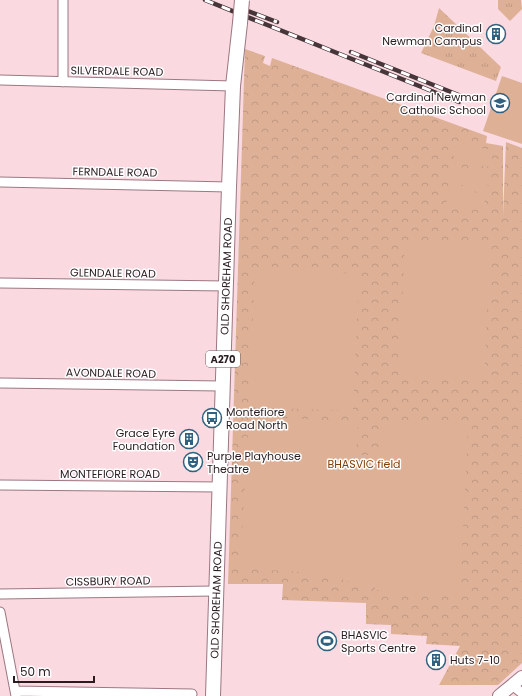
<svg xmlns="http://www.w3.org/2000/svg" width="522" height="696" viewBox="0 0 522 696" font-family="Poppins,sans-serif">
  <style>
    .grass { fill: url(#grass-tufts) }
    .park { fill: url(#park-crowns) }
    .pitch { fill: #deb197 }
    .lines { fill: none; stroke-linecap: round; stroke-linejoin: round }
    .street-casing { stroke: #9c7881; stroke-width: 11 }
    .secondary-casing { stroke: #9c7881; stroke-width: 14 }
    .primary-casing { stroke: #9c7881; stroke-width: 16 }
    .street { stroke: #fff; stroke-width: 9 }
    .secondary { stroke: #fff; stroke-width: 12 }
    .primary { stroke: #fff; stroke-width: 14 }
    .rail-casing { stroke: #463539; stroke-width: 4.5 }
    .rail { stroke: #fff; stroke-width: 3; stroke-dasharray: 9; stroke-linecap: butt }
    .primary-bridge-casing { stroke: #9c7881; stroke-width: 16; stroke-linecap: butt }
    .primary-bridge { stroke: #fff; stroke-width: 14 }
    .labels { text-anchor: middle; stroke-width: 3; stroke-linejoin: round; paint-order: stroke }
    .shield { fill: #fff; stroke: #695f62; stroke-width: 1 }
    .shield-label { font-size: 10px; font-weight: bold; fill: #291b1e }
    .poi-label { font-size: 11px; fill: #291b1e; stroke: #fff; text-anchor: start }
    .street-label { font-size: 11px; fill: #291b1e; stroke: #fff }
    .park-label { font-size: 11px; fill: #823e06; stroke: #fff }
  </style>
  <defs>
    <pattern id="grass-tufts" width="24" height="20" patternUnits="userSpaceOnUse"><rect width="24" height="20" fill="#deb197"/><path d="M3 7l-1-3M5 7V3M7 7l1-3M15 17l-1-3M17 17v-4M19 17l1-3" fill="none" stroke="#be9882"/></pattern>
    <pattern id="park-crowns" width="20" height="18" patternUnits="userSpaceOnUse"><rect width="20" height="18" fill="#deb197"/><path d="M2 6a3 3 0 1 1 6 0M12 15a3 3 0 1 1 6 0" fill="none" stroke="#be9882"/></pattern>
  </defs>
  <rect width="100%" height="100%" fill="#fad9e1"/>
  <path class="grass" d="M 498,0 L 521,0 L 522,9 L 510,21 L 498,9 Z
    M 439,8 L 501,67 L 496,81 L 421,53 L 434,26 Z"/>
  <path class="park" d="M 245,49 L 265,56 L 263,63 L 270,66 L 272,58 L 487,136 L 486,143 L 503,146 L 503,215 L 506,142 L 522,148 L 522,663 L 498,685 L 439,685 L 460,646 L 426,644 L 427,636 L 391,634 L 391,625 L 366,624 L 366,603 L 282,600 L 283,584 L 228,584 Z"/>
  <path class="pitch" d="M 502,76 L 522,83 L 522,144 L 483,131 Z
    M 456,144 L 493,150 L 491,167 L 453,161 Z
    M 453,166 L 490,172 L 487,189 L 450,183 Z
    M 449,188 L 486,194 L 483,211 L 446,205 Z
    M 405,241 L 490,245 L 484,379 L 399,375 Z
    M 255,269 L 359,274 L 353,411 L 249,407 Z
    M 249,416 L 358,422 L 356,455 L 381,455 L 382,421 L 468,425 L 460,594 L 375,590 L 375,584 C 359,586 345,582 332,574 L 240,568 Z"/>
  <g class="lines">
    <g class="street-casing">
      <path id="street" d="M 0,80 L 233,86
        M 63,82 L 63,0
        M 0,182 L 229,187
        M 0,283 L 226,286
        M 0,383 L 221,386
        M 0,485 L 219,487
        M 0,594 L 215,591
        M 0,612 L 16,696
        M 512,685 L 522,693
        M 15,691 L 192,694"/>
    </g>
    <g class="secondary-casing">
      <path id="secondary" d="M 499,696 L 522,677"/>
    </g>
    <g class="primary-casing">
      <g id="primary">
        <path id="s1" d="M 213,696 L 229,187 L 233,86 L 240,23"/>
      </g>
    </g>
    <use href="#street" class="street"/>
    <use href="#secondary" class="secondary"/>
    <use href="#primary" class="primary"/>
    <g class="rail-casing">
      <path id="rail" d="M 205,0 L 459,102
        M 240,8 L 277,22
        M 351,52 L 461,96"/>
    </g>
    <use href="#rail" class="rail"/>
    <g class="primary-bridge-casing">
      <path id="primary-bridge" d="M 240,23 L 242,0"/>
    </g>
    <use href="#primary-bridge" class="primary-bridge"/>
  </g>
  <defs>
    <g id="building-ring" transform="scale(1)"><circle r="9.5" fill="#fff" stroke="#30627f" stroke-width="1.5"/><path d="M-4-6H4V6H1V3H-1V6H-4ZM-2.5-4.3h1.7v1.8h-1.7ZM.8-4.3h1.7v1.8H.8ZM-2.5-1h1.7V.8h-1.7ZM.8-1h1.7V.8H.8Z" fill="#30627f"/></g>
    <g id="school-ring" transform="scale(1)"><circle r="9.5" fill="#fff" stroke="#30627f" stroke-width="1.5"/><path d="M0-5L7-2L0 1L-7-2ZM-4 1L0 2.5L4 1V4Q0 6-4 4Z" fill="#30627f"/></g>
    <g id="bus-ring" transform="scale(1)"><circle r="9.5" fill="#fff" stroke="#30627f" stroke-width="1.5"/><path d="M-5-6H5V4H4V6H2V4H-2V6H-4V4H-5ZM-3.5-4V0h7V-4ZM-3.5 1.2v1.5H-2V1.2ZM2 1.2v1.5H3.5V1.2Z" fill="#30627f"/></g>
    <g id="theatre-ring" transform="scale(1)"><circle r="9.5" fill="#fff" stroke="#30627f" stroke-width="1.5"/><path d="M-5-5.5Q0-4 5-5.5V0Q5 5 0 6Q-5 5-5 0ZM-3.3-2.5H-1v1.5H-3.3ZM1-2.5H3.3v1.5H1ZM-2.8 1Q0 5.5 2.8 1Z" fill="#30627f"/></g>
    <g id="stadium-ring" transform="scale(1)"><circle r="9.5" fill="#fff" stroke="#30627f" stroke-width="1.5"/><path d="M0-5a6.5 5 0 1 0 0 10a6.5 5 0 1 0 0-10ZM-3.5-1.8h7v3.6h-7Z" fill="#30627f"/></g>
  </defs>
  <g fill-rule="evenodd">
    <use href="#building-ring" x="496" y="34"/>
    <use href="#school-ring" x="500" y="103"/>
    <use href="#bus-ring" x="212" y="418"/>
    <use href="#building-ring" x="189" y="439"/>
    <use href="#theatre-ring" x="193" y="462"/>
    <use href="#stadium-ring" x="327" y="641"/>
    <use href="#building-ring" x="436" y="660"/>
  </g>
  <g class="labels">
    <rect class="shield" x="206" y="351" width="34" height="16" rx="3"/>
    <g class="shield-label">
      <text x="223" y="363">A270</text>
    </g>
    <g class="poi-label">
      <text x="482" y="32" text-anchor="end">Cardinal<tspan x="482" dy="13">Newman Campus</tspan></text>
      <text x="486" y="101" text-anchor="end">Cardinal Newman<tspan x="486" dy="13">Catholic School</tspan></text>
      <text x="226" y="416">Montefiore<tspan x="226" dy="13">Road North</tspan></text>
      <text x="175" y="437" text-anchor="end">Grace Eyre<tspan x="175" dy="13">Foundation</tspan></text>
      <text x="207" y="460">Purple Playhouse<tspan x="207" dy="13">Theatre</tspan></text>
      <text x="341" y="639">BHASVIC<tspan x="341" dy="13">Sports Centre</tspan></text>
      <text x="450" y="664">Huts 7-10</text>
    </g>
    <g class="street-label">
      <text transform="translate(117 71) rotate(1)" y="4">SILVERDALE ROAD</text>
      <text transform="translate(115 172) rotate(1)" y="4">FERNDALE ROAD</text>
      <text transform="translate(113 273) rotate(1)" y="4">GLENDALE ROAD</text>
      <text dy="4" stroke="none"><textPath href="#s1" startOffset="420">OLD SHOREHAM ROAD</textPath></text>
      <text transform="translate(111 373) rotate(1)" y="4">AVONDALE ROAD</text>
      <text x="110" y="478">MONTEFIORE ROAD</text>
      <text transform="translate(108 581) rotate(-1)" y="4">CISSBURY ROAD</text>
      <text dy="4" stroke="none"><textPath href="#s1" startOffset="96">OLD SHOREHAM ROAD</textPath></text>
    </g>
    <g class="park-label">
      <text x="364" y="468">BHASVIC field</text>
    </g>
  </g>
  <path d="M14 676v6h80v-6" fill="none" stroke="#291b1e" stroke-width="2"/>
  <text x="20" y="676" font-size="12" fill="#291b1e" stroke="#ffffff" stroke-width="3" paint-order="stroke">50 m</text>
</svg>
